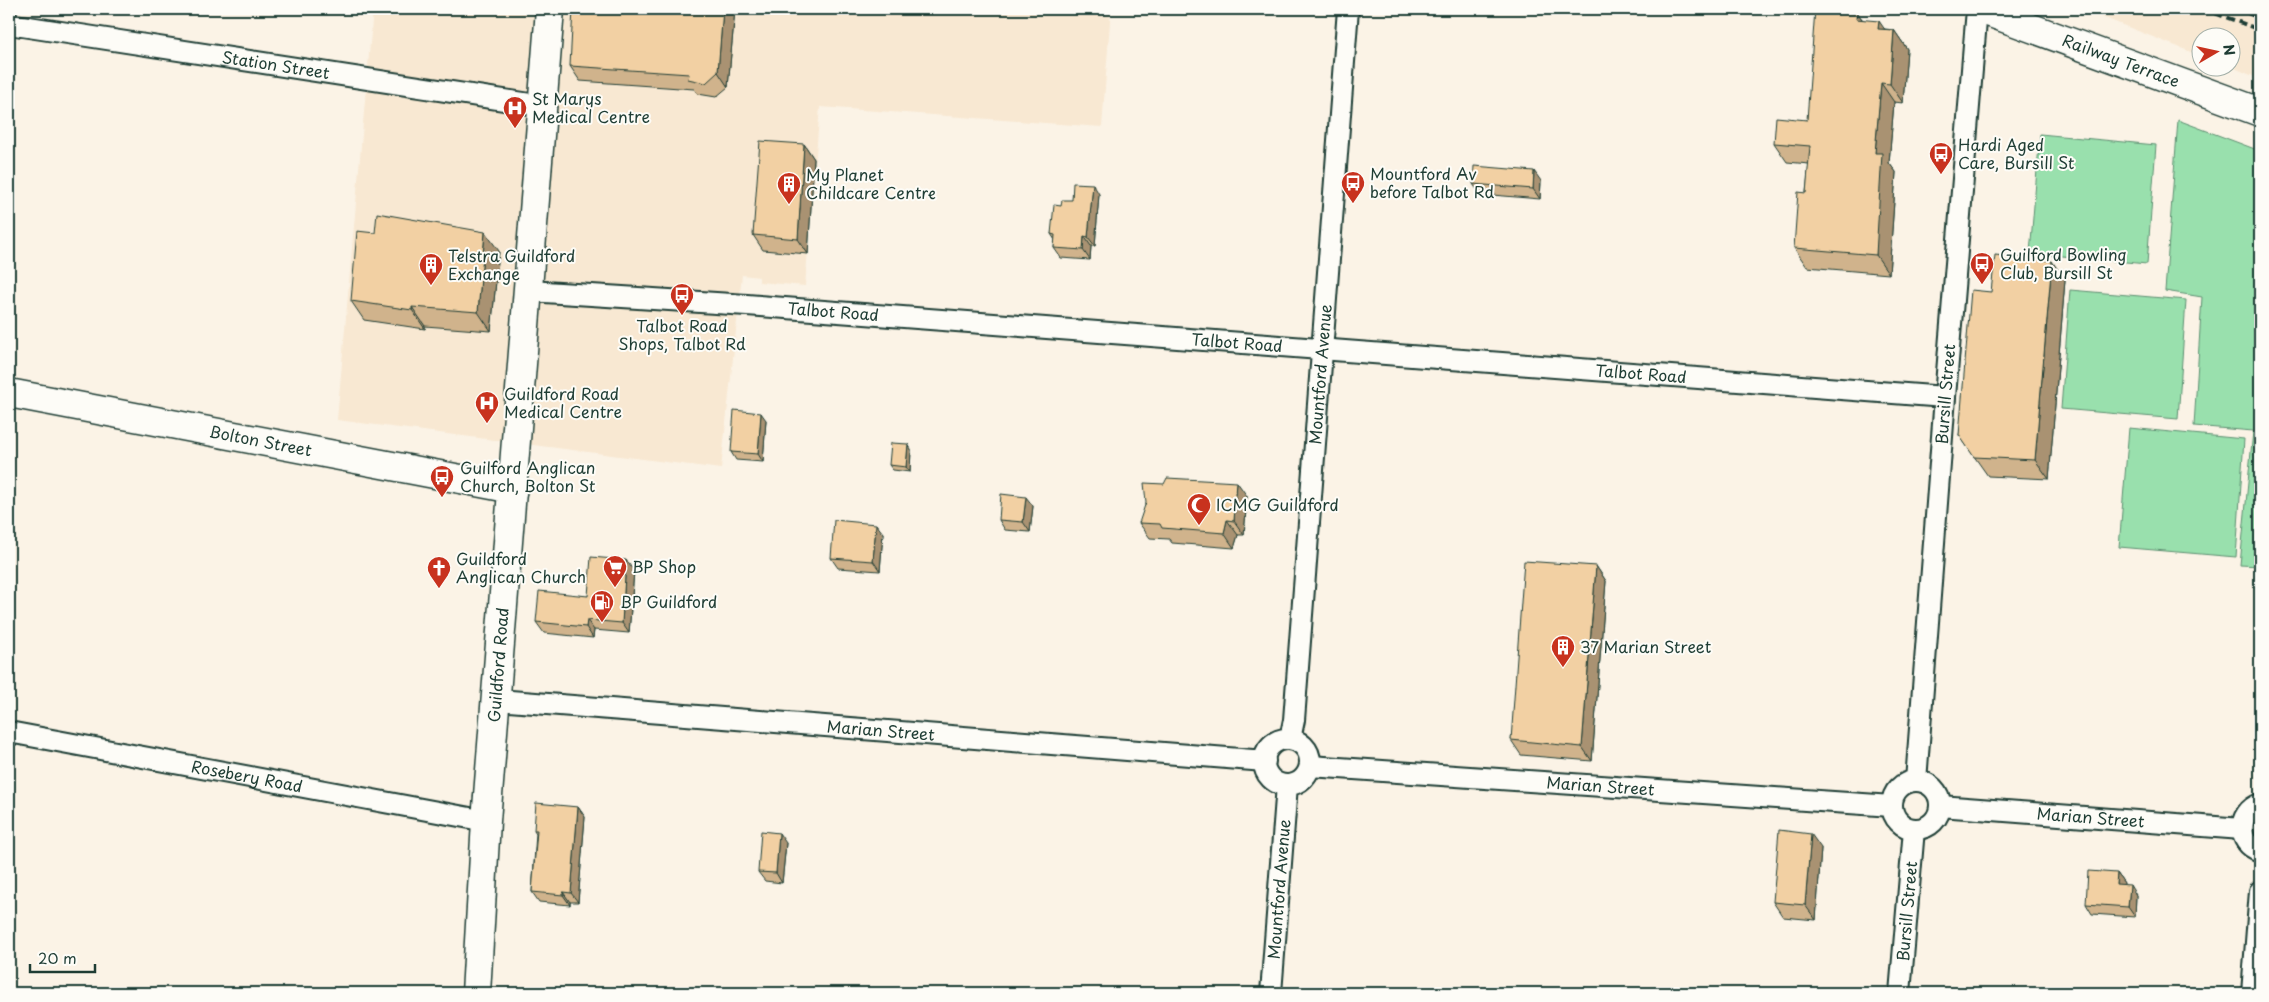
<svg xmlns="http://www.w3.org/2000/svg" width="2269" height="1002" viewBox="0 0 2269 1002" font-family="'Playpen Sans',sans-serif">
  <style>
    .built { fill: #f8e8d2 }
    .green { fill: #99e0ad; stroke: #5c8e70 }
    .lines { fill: none; stroke-linecap: round; stroke-linejoin: round }
    .street-casing { stroke: #1f3d34; stroke-width: 24 }
    .secondary-casing { stroke: #1f3d34; stroke-width: 31 }
    .street { stroke: #fdfcf7; stroke-width: 20 }
    .secondary { stroke: #fdfcf7; stroke-width: 28 }
    .rail { stroke: #1f3d34; stroke-width: 4; stroke-dasharray: 8 4; stroke-linecap: butt }
    .wall { fill: #d0b38c; stroke: #1f3d34 }
    .shaded-wall { fill: #a99272; stroke: #1f3d34 }
    .building { fill: #f2d0a3; stroke: #1f3d34 }
    .labels { text-anchor: middle; stroke-width: 4; stroke-linejoin: round; paint-order: stroke }
    .street-label { font-size: 16px; fill: #1f3d34; stroke: #fdfcf7 }
    .poi-label { font-size: 16px; fill: #1f3d34; stroke: #fdfcf7; text-anchor: start }
  </style>
  <rect width="100%" height="100%" fill="#fbf3e6"/>
  <filter id="ink" filterUnits="userSpaceOnUse"><feTurbulence type="fractalNoise" baseFrequency=".02" numOctaves="2"/><feDisplacementMap in="SourceGraphic" scale="10" xChannelSelector="R" yChannelSelector="G"/><feConvolveMatrix kernelMatrix="1 2 1 2 8 2 1 2 1" color-interpolation-filters="sRGB"/></filter>
  <g filter="url(#ink)">
    <path class="built" d="M 373,9 L 1111,9 L 1102,127 L 820,107 L 805,286 L 759,282 L 759,277 L 742,275 L 721,469 L 337,420 Z
      M 2082,9 L 2260,9 L 2260,79 L 2232,67 L 2232,38 L 2202,38 L 2201,56 Z"/>
    <path class="green" d="M 2178,120 L 2260,151 L 2260,566 L 2240,565 L 2253,431 L 2194,426 L 2202,297 L 2165,291 Z
      M 2040,134 L 2156,145 L 2147,264 L 2030,253 Z
      M 2070,290 L 2186,300 L 2178,419 L 2061,409 Z
      M 2129,428 L 2244,439 L 2236,557 L 2119,547 Z"/>
    <g class="lines">
      <g class="street-casing">
        <g id="street">
          <path id="s1" d="M 9,24 L 543,106"/>
          <path id="s2" d="M 529,291 L 747,305 L 1945,397"/>
          <path id="s3" d="M 497,700 L 1265,761"/>
          <path id="s4" d="M 9,732 L 486,821"/>
          <path id="s5" d="M 1290,739 L 1294,720 L 1348,9"/>
          <circle cx="1287" cy="762" r="23"/>
          <path id="s6" d="M 1310,766 L 1892,806"/>
          <path id="s7" d="M 1916,781 L 1945,397 L 1977,9"/>
          <circle cx="1916" cy="805" r="24"/>
          <path d="M 2260,804 C 2237,812 2236,844 2260,851"/>
          <path id="s8" d="M 1940,806 L 2242,829"/>
          <path id="s9" d="M 1271,993 L 1287,785"/>
          <path id="s10" d="M 1900,993 L 1914,829"/>
          <path d="M 2252,993 L 2260,891"/>
        </g>
      </g>
      <g class="secondary-casing">
        <g id="secondary">
          <path id="s11" d="M 1980,9 L 2260,112"/>
          <path id="s12" d="M 9,393 L 513,489"/>
          <path id="s13" d="M 476,993 L 486,821 L 550,9"/>
        </g>
      </g>
      <use href="#street" class="street"/>
      <use href="#secondary" class="secondary"/>
      <path class="rail" d="M 2204,9 L 2260,30
        M 2237,9 L 2260,18"/>
    </g>
    <path class="wall" d="M 735,9 L 728,87 L 716,97 L 698,94 L 694,89 L 580,81 L 570,66 Z
      M 1857,12 L 1862,19 L 1885,29 L 1894,30 L 1907,49 L 1903,103 L 1894,102 L 1889,163 L 1896,172 L 1889,274 L 1807,267 L 1794,248 L 1806,193 L 1809,164 L 1787,162 L 1774,143 L 1807,120 Z
      M 804,144 L 814,159 L 808,254 L 763,250 L 753,235 Z
      M 1541,181 L 1540,199 L 1480,194 L 1473,184 Z
      M 1099,194 L 1095,246 L 1091,246 L 1090,260 L 1061,258 L 1054,248 L 1055,240 L 1051,234 L 1061,206 L 1072,200 Z
      M 499,251 L 491,331 L 425,326 L 425,329 L 364,320 L 351,301 Z
      M 2065,280 L 2049,479 L 1988,476 L 1959,435 L 1991,292 Z
      M 766,420 L 763,462 L 736,460 L 731,452 Z
      M 911,449 L 910,472 L 893,470 L 889,465 Z
      M 1247,496 L 1244,535 L 1238,535 L 1234,548 L 1172,543 L 1169,539 L 1150,538 L 1139,523 Z
      M 1033,506 L 1030,532 L 1005,530 L 999,520 Z
      M 883,533 L 880,571 L 838,568 L 831,558 Z
      M 1596,566 L 1606,581 L 1592,761 L 1521,755 L 1511,740 Z
      M 634,571 L 629,633 L 594,630 L 593,638 L 544,633 L 536,622 L 588,596 Z
      M 578,807 L 585,817 L 578,902 L 570,902 L 570,905 L 539,902 L 532,892 L 536,833 L 534,830 Z
      M 786,843 L 782,883 L 765,881 L 758,872 Z
      M 1821,848 L 1816,920 L 1783,917 L 1773,902 Z
      M 2117,873 L 2124,883 L 2123,885 L 2136,895 L 2135,917 L 2092,914 L 2086,904 Z"/>
    <path class="shaded-wall" d="M 723,9 L 735,9 L 728,87 L 718,72 Z
      M 1857,12 L 1870,31 L 1856,19 Z
      M 1879,21 L 1892,40 L 1878,29 Z
      M 1894,30 L 1907,49 L 1903,103 L 1890,84 Z
      M 1881,83 L 1894,102 L 1889,163 L 1896,172 L 1889,274 L 1876,255 L 1875,153 Z
      M 804,144 L 814,159 L 808,254 L 798,239 Z
      M 1534,171 L 1541,181 L 1540,199 L 1533,189 Z
      M 1093,184 L 1099,194 L 1095,246 L 1088,237 Z
      M 485,232 L 499,251 L 491,331 L 478,312 Z
      M 1084,236 L 1091,246 L 1090,260 L 1083,250 Z
      M 2052,261 L 2065,280 L 2049,479 L 2035,460 Z
      M 412,307 L 425,326 L 425,329 L 412,310 Z
      M 761,413 L 766,420 L 763,462 L 758,454 Z
      M 908,444 L 911,449 L 910,472 L 906,467 Z
      M 1237,482 L 1247,496 L 1244,535 L 1234,521 Z
      M 1026,497 L 1033,506 L 1030,532 L 1023,522 Z
      M 1227,520 L 1238,535 L 1234,548 L 1224,533 Z
      M 876,524 L 883,533 L 880,571 L 873,561 Z
      M 626,560 L 634,571 L 629,633 L 622,623 Z
      M 1596,566 L 1606,581 L 1592,761 L 1582,747 Z
      M 587,620 L 594,630 L 593,638 L 586,627 Z
      M 578,807 L 585,817 L 578,902 L 571,893 Z
      M 779,833 L 786,843 L 782,883 L 776,873 Z
      M 1811,834 L 1821,848 L 1816,920 L 1805,905 Z
      M 2117,873 L 2124,883 L 2123,894 L 2116,884 Z
      M 2130,885 L 2136,895 L 2135,917 L 2128,907 Z
      M 563,892 L 570,902 L 570,905 L 563,895 Z"/>
    <path class="building" d="M 573,9 L 723,9 L 718,72 L 706,83 L 688,79 L 689,74 L 570,66 Z
      M 1815,9 L 1857,12 L 1856,19 L 1879,21 L 1878,29 L 1894,30 L 1890,84 L 1881,83 L 1875,153 L 1882,153 L 1876,255 L 1794,248 L 1798,192 L 1806,193 L 1810,146 L 1774,143 L 1776,117 L 1807,120 Z
      M 760,141 L 804,144 L 798,239 L 753,235 Z
      M 1474,166 L 1534,171 L 1533,189 L 1473,184 Z
      M 1073,183 L 1093,184 L 1088,237 L 1084,236 L 1083,250 L 1054,248 L 1055,235 L 1051,234 L 1054,205 L 1061,206 L 1062,200 L 1072,200 Z
      M 377,213 L 485,232 L 478,312 L 412,307 L 412,310 L 351,301 L 357,231 L 375,233 Z
      M 1995,255 L 2052,261 L 2035,460 L 1974,457 L 1959,435 L 1971,290 L 1991,292 Z
      M 734,410 L 761,413 L 758,454 L 731,452 Z
      M 891,443 L 908,444 L 906,467 L 889,465 Z
      M 1167,478 L 1237,482 L 1234,521 L 1227,520 L 1224,533 L 1162,528 L 1160,524 L 1139,523 L 1146,502 L 1144,483 L 1164,484 Z
      M 1001,494 L 1026,497 L 1023,522 L 999,520 Z
      M 834,520 L 876,524 L 873,561 L 831,558 Z
      M 591,557 L 626,560 L 622,623 L 587,620 L 586,627 L 536,622 L 539,591 L 588,596 Z
      M 1524,561 L 1596,566 L 1582,747 L 1511,740 Z
      M 536,803 L 578,807 L 571,893 L 563,892 L 563,895 L 532,892 L 537,830 L 534,830 Z
      M 1779,830 L 1811,834 L 1805,905 L 1773,902 Z
      M 761,831 L 779,833 L 776,873 L 758,872 Z
      M 2088,871 L 2117,873 L 2116,884 L 2130,885 L 2128,907 L 2086,904 Z"/>
  </g>
  <defs>
    <g id="hospital-pin" transform="scale(1.25)"><path d="M0 17L-7.5 6A9.5 9.5 0 1 1 7.5 6Z" fill="#c8321e" stroke="#fdfcf7"/><path d="M-5-5h3v3.5h4V-5h3V5h-3V1.5h-4V5h-3Z" fill="#fff"/></g>
    <g id="bus-pin" transform="scale(1.25)"><path d="M0 17L-7.5 6A9.5 9.5 0 1 1 7.5 6Z" fill="#c8321e" stroke="#fdfcf7"/><path d="M-5-6H5V4H4V6H2V4H-2V6H-4V4H-5ZM-3.5-4V0h7V-4ZM-3.5 1.2v1.5H-2V1.2ZM2 1.2v1.5H3.5V1.2Z" fill="#fff"/></g>
    <g id="building-pin" transform="scale(1.25)"><path d="M0 17L-7.5 6A9.5 9.5 0 1 1 7.5 6Z" fill="#c8321e" stroke="#fdfcf7"/><path d="M-4-6H4V6H1V3H-1V6H-4ZM-2.5-4.3h1.7v1.8h-1.7ZM.8-4.3h1.7v1.8H.8ZM-2.5-1h1.7V.8h-1.7ZM.8-1h1.7V.8H.8Z" fill="#fff"/></g>
    <g id="mosque-pin" transform="scale(1.25)"><path d="M0 17L-7.5 6A9.5 9.5 0 1 1 7.5 6Z" fill="#c8321e" stroke="#fdfcf7"/><path d="M3.5-4.9A6 6 0 1 0 3.5 4.9A5 5 0 1 1 3.5-4.9Z" fill="#fff"/></g>
    <g id="supermarket-pin" transform="scale(1.25)"><path d="M0 17L-7.5 6A9.5 9.5 0 1 1 7.5 6Z" fill="#c8321e" stroke="#fdfcf7"/><path d="M-6-5.5h2.5l.6 2H6L4.5 2H-2.5L-4.4-4H-6ZM-1.5 3.2a1.3 1.3 0 1 0 .1 0ZM3 3.2a1.3 1.3 0 1 0 .1 0Z" fill="#fff"/></g>
    <g id="church-pin" transform="scale(1.25)"><path d="M0 17L-7.5 6A9.5 9.5 0 1 1 7.5 6Z" fill="#c8321e" stroke="#fdfcf7"/><path d="M-1.2-6h2.4v3.5h3.3v2.4h-3.3V6h-2.4V-.1h-3.3v-2.4h3.3Z" fill="#fff"/></g>
    <g id="fuel-pin" transform="scale(1.25)"><path d="M0 17L-7.5 6A9.5 9.5 0 1 1 7.5 6Z" fill="#c8321e" stroke="#fdfcf7"/><path d="M-5.5-6h7V0h2V4h1.3V-2.5L3-4.5l.8-.8L6-3V5H2.5V1h-1V6h-7ZM-4.2-4.7v3.2H.2V-4.7Z" fill="#fff"/></g>
  </defs>
  <g fill-rule="evenodd">
    <use href="#hospital-pin" x="515" y="108"/>
    <use href="#bus-pin" x="1941" y="154"/>
    <use href="#bus-pin" x="1353" y="183"/>
    <use href="#building-pin" x="789" y="184"/>
    <use href="#bus-pin" x="1982" y="264"/>
    <use href="#building-pin" x="431" y="265"/>
    <use href="#bus-pin" x="682" y="295"/>
    <use href="#hospital-pin" x="487" y="403"/>
    <use href="#bus-pin" x="442" y="477"/>
    <use href="#mosque-pin" x="1199" y="505"/>
    <use href="#supermarket-pin" x="615" y="567"/>
    <use href="#church-pin" x="439" y="568"/>
    <use href="#fuel-pin" x="602" y="602"/>
    <use href="#building-pin" x="1563" y="647"/>
  </g>
  <g class="labels">
    <g class="street-label">
      <text dy="6" stroke="none"><textPath href="#s11" startOffset="150">Railway Terrace</textPath></text>
      <text dy="6" stroke="none"><textPath href="#s1" startOffset="270">Station Street</textPath></text>
      <text dy="6" stroke="none"><textPath href="#s2" startOffset="305">Talbot Road</textPath></text>
      <text dy="6" stroke="none"><textPath href="#s2" startOffset="710">Talbot Road</textPath></text>
      <text dy="6" stroke="none"><textPath href="#s5" startOffset="366">Mountford Avenue</textPath></text>
      <text dy="6" stroke="none"><textPath href="#s2" startOffset="1115">Talbot Road</textPath></text>
      <text dy="6" stroke="none"><textPath href="#s7" startOffset="388">Bursill Street</textPath></text>
      <text dy="6" stroke="none"><textPath href="#s12" startOffset="256">Bolton Street</textPath></text>
      <text dy="6" stroke="none"><textPath href="#s13" startOffset="329">Guildford Road</textPath></text>
      <text dy="6" stroke="none"><textPath href="#s3" startOffset="385">Marian Street</textPath></text>
      <text dy="6" stroke="none"><textPath href="#s4" startOffset="242">Rosebery Road</textPath></text>
      <text dy="6" stroke="none"><textPath href="#s6" startOffset="291">Marian Street</textPath></text>
      <text dy="6" stroke="none"><textPath href="#s8" startOffset="151">Marian Street</textPath></text>
      <text dy="6" stroke="none"><textPath href="#s9" startOffset="104">Mountford Avenue</textPath></text>
      <text dy="6" stroke="none"><textPath href="#s10" startOffset="82">Bursill Street</textPath></text>
    </g>
    <g class="poi-label">
      <text x="532" y="105">St Marys<tspan x="532" dy="18">Medical Centre</tspan></text>
      <text x="1958" y="151">Hardi Aged<tspan x="1958" dy="18">Care, Bursill St</tspan></text>
      <text x="1370" y="180">Mountford Av<tspan x="1370" dy="18">before Talbot Rd</tspan></text>
      <text x="806" y="181">My Planet<tspan x="806" dy="18">Childcare Centre</tspan></text>
      <text x="2000" y="261">Guilford Bowling<tspan x="2000" dy="18">Club, Bursill St</tspan></text>
      <text x="448" y="262">Telstra Guildford<tspan x="448" dy="18">Exchange</tspan></text>
      <text x="682" y="332" text-anchor="middle">Talbot Road<tspan x="682" dy="18">Shops, Talbot Rd</tspan></text>
      <text x="504" y="400">Guildford Road<tspan x="504" dy="18">Medical Centre</tspan></text>
      <text x="460" y="474">Guilford Anglican<tspan x="460" dy="18">Church, Bolton St</tspan></text>
      <text x="1216" y="511">ICMG Guildford</text>
      <text x="456" y="565">Guildford<tspan x="456" dy="18">Anglican Church</tspan></text>
      <text x="632" y="573">BP Shop</text>
      <text x="620" y="608">BP Guildford</text>
      <text x="1580" y="653">37 Marian Street</text>
    </g>
  </g>
  <rect width="2269" height="1002" fill="none" stroke="#fdfcf7" stroke-width="30"/>
  <rect x="15" y="15" width="2239" height="972" fill="none" stroke="#1f3d34" stroke-width="2" filter="url(#ink)"/>
  <g transform="translate(2216 52) rotate(81)"><circle r="24" fill="#fdfcf7" stroke="#a4b0a9"/>
  <path d="M0-4L9 19L0 12L-9 19Z" fill="#c8321e"/>
  <text y="-8" font-size="14" font-weight="bold" text-anchor="middle" fill="#1f3d34">N</text>
  </g>
  <path d="M30 964v8h65v-8" fill="none" stroke="#1f3d34" stroke-width="2.5"/>
  <text x="38" y="964" font-size="15" fill="#1f3d34" stroke="#fdfcf7" stroke-width="4" paint-order="stroke">20 m</text>
</svg>
